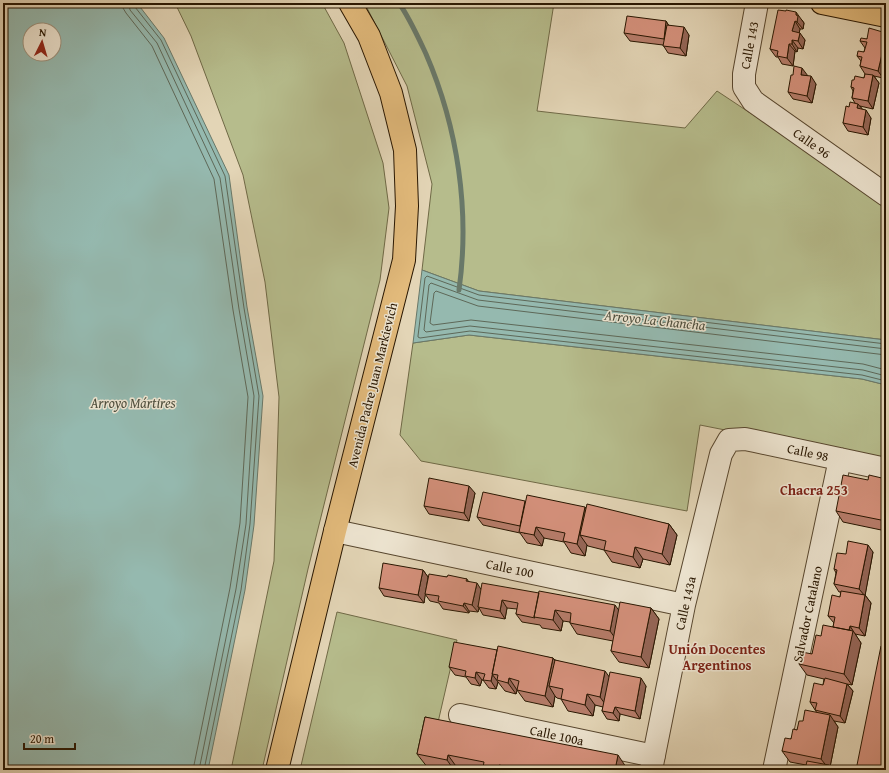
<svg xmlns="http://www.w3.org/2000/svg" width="889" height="773" viewBox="0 0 889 773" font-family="'Gentium Book Plus',serif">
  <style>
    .green { fill: #b6bc8c; stroke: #6f6946 }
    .water { fill: #95b9af; stroke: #697869; fill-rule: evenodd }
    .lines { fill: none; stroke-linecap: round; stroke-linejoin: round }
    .shore { stroke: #5e6858; stroke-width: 1 }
    .stream { stroke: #697869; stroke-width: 5 }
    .minor-casing { stroke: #57462e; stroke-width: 24 }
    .major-casing { stroke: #281601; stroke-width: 24 }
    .minor { stroke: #ede4d0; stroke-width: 22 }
    .major { stroke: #e2ba7b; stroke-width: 22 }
    .wall { fill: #b77d6b; stroke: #281601 }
    .shaded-wall { fill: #956657; stroke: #281601 }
    .building { fill: #d5917c; stroke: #281601 }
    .labels { text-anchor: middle; stroke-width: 3; stroke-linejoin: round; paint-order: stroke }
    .street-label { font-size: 13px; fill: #281601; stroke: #ede4d0 }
    .water-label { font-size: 14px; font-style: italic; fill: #4e4f3e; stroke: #ede4d0 }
    .neighbourhood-label { font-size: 14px; font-weight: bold; fill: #7a1f14; stroke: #ede4d0 }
  </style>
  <rect width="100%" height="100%" fill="#e3d5b6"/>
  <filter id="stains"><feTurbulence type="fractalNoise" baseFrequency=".005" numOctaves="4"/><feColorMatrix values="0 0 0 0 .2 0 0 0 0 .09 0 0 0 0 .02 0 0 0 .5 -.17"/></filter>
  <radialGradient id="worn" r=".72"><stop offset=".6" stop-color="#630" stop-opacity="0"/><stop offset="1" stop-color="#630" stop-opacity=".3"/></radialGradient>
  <path class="green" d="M 175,3 L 322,3 L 344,43 L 383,163 L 389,208 L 380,280 L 308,569 L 262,770 L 231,770 L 274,561 L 279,397 L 265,282 L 243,175 L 191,36 Z
    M 364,3 L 554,3 L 537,111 L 685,128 L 717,91 L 886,203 L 886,340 L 479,291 L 422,270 L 432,184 L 407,86 L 366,6 Z
    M 469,335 L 862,379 L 886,385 L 886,462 L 700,425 L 687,511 L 421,461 L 400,435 L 413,343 Z
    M 337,612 L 457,640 L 427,770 L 300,770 Z"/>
  <path class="water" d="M 3,3 L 137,3 L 164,38 L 229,175 L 247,307 L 263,396 L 254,525 L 245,590 L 208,770 L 3,770 ZM 30,30 L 54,30 L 54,54 L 30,54 Z
    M 422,270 L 479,291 L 886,340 L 886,385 L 862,379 L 469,335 L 413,343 Z"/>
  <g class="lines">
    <path class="shore" d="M 123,3 L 123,8 L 126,13 L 152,46 L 214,179 L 233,310 L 248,397 L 240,523 L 230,588 L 193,770
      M 129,3 L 130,10 L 157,43 L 220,178 L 239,309 L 254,396 L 246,524 L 236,589 L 199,770
      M 134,3 L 135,7 L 161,40 L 225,176 L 244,308 L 259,396 L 250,524 L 241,590 L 204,770
      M 886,344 L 479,295 L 427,276 L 425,278 L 418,336 L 418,337 L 420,338 L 470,331 L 862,375 L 886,381
      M 886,349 L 478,300 L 431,283 L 429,285 L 424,330 L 426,332 L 470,326 L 863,370 L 886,376
      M 886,355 L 478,306 L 436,291 L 434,293 L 430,323 L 433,325 L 471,320 L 863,364 L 886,370"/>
    <path class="stream" d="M 399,3 C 410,19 418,37 426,54 C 458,128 470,211 459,290"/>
    <g class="minor-casing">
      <path id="minor" d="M 757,3 L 744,74 L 744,87 L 753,101 L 886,195
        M 335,531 L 684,605
        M 460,715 L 654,756
        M 651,770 L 684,605 L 721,454 L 729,440 L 745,439 L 755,441 L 886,469
        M 774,770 L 840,459"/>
    </g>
    <g class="major-casing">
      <path id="major" d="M 822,3 L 886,16
        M 277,770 L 335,531 L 404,260 L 407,206 L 405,150 L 391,93 L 369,36 L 350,3"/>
    </g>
    <use href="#minor" class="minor"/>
    <use href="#major" class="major"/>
  </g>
  <path class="wall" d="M 786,11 L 802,20 L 804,23 L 803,29 L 800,29 L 799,33 L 805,40 L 803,49 L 798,48 L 797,52 L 795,51 L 793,66 L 782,64 L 778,57 L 776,57 L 770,49 Z
    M 666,21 L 668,25 L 689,35 L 686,56 L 668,53 L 663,45 L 630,41 L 624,33 Z
    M 886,33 L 886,67 L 883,78 L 874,76 L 879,83 L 873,109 L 860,106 L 862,109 L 871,118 L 868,135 L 848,131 L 843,123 L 849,107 L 855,103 L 852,98 L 853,91 L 851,87 L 854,80 L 864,78 L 865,74 L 860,66 L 861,61 L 857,56 L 864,52 L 865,48 L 860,41 Z
    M 808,76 L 816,84 L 812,103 L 793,99 L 788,92 Z
    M 886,479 L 886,531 L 843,522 L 836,511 L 868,480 Z
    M 475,493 L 469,521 L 429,514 L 424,506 Z
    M 526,502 L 586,509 L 669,524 L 677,535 L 670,565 L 643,559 L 640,568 L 612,562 L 604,550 L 588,546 L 587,545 L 585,556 L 571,553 L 564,542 L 544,538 L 542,546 L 527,543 L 520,533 L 483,525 L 477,517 Z
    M 873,552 L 865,595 L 871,603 L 865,636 L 855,634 L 861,643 L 852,685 L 847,684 L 853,691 L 845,723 L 834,721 L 838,727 L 830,767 L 805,770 L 806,765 L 790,762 L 782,751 L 803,721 L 817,713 L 810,702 L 823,685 L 824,679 L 807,675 L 799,664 L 812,654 L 821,636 L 833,627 L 834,623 L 828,616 L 840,597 L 841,592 L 839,592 L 834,584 L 836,573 L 834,569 L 846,554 Z
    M 423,570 L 428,577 L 447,577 L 467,579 L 468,581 L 481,589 L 619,610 L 651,608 L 659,619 L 649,668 L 619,662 L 611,651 L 613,641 L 577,634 L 570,623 L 570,622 L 563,621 L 561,631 L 542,628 L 540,625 L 522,622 L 516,614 L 517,609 L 507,608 L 505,619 L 483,615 L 479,608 L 478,612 L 469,611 L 469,613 L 443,609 L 439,603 L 430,601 L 425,594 L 424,603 L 384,596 L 379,588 Z
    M 497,650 L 553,658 L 555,660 L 609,677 L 646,686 L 640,719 L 620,714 L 619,721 L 607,719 L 602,711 L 603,707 L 595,705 L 593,716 L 568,711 L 561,699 L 557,698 L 555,696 L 553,707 L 525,701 L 517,690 L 516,694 L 505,691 L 498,682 L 496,689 L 489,688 L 483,680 L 482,680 L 480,686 L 471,684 L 466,677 L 455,675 L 449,667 Z
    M 425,717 L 628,770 L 462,770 L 458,769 L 458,770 L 436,770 L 428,768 L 417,754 Z"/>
  <path class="shaded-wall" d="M 796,12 L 804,23 L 803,29 L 797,22 L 796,15 Z
    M 666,21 L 671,29 L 669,46 L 664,39 Z
    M 795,21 L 800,29 L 798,39 L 792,31 Z
    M 684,27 L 689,35 L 686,56 L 680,48 Z
    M 800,33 L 805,40 L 803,49 L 798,41 Z
    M 886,37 L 886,67 L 883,78 L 878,71 Z
    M 792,40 L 798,48 L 797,52 L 792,44 Z
    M 789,44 L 795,51 L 793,66 L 787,58 Z
    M 802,68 L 808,76 L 801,75 Z
    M 873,75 L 879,83 L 873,109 L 868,101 Z
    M 811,76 L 816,84 L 812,103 L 807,96 Z
    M 858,104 L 864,111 L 857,108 Z
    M 866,110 L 871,118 L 868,135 L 863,127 Z
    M 469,486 L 475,493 L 469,521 L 464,513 Z
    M 525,501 L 530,509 L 525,534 L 520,526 Z
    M 585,507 L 593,518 L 580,535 L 587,545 L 585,556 L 577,544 Z
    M 669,524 L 677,535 L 670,565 L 662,554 Z
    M 536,527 L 544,538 L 542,546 L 534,535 Z
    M 868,545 L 873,552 L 865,596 L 859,589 Z
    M 635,547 L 643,559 L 640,568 L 633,557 Z
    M 423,570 L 428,577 L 424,603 L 418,595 Z
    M 477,583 L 482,591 L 478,607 L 479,608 L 478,612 L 472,605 Z
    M 865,595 L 871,603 L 865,636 L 859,628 Z
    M 502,600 L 507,608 L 505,619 L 500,611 Z
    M 464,603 L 469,611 L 469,613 L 463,606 Z
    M 615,605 L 623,616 L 618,642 L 610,631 Z
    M 651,608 L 659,619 L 649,668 L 641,657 Z
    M 555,610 L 563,621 L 561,631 L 553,620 Z
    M 850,626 L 861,643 L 852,685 L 844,674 Z
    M 497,650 L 492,674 L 498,682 L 496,689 L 491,681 Z
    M 553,658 L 561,669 L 549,686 L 555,696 L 553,707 L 545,696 Z
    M 605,671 L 613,682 L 608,708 L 600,697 Z
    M 476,672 L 482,680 L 480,686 L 475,678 Z
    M 509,678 L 517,690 L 516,694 L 508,683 Z
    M 641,678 L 646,686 L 640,719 L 635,711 Z
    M 847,684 L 853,691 L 845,723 L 840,716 Z
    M 587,694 L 595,705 L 593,716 L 585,705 Z
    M 615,707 L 620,714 L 619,721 L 613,713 Z
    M 830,715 L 838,727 L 830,767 L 832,770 L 828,770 L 828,768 L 821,759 Z
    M 448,755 L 458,769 L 458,770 L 454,770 L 447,760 Z
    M 618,755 L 628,770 L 615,770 Z
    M 499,765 L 502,770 L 498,770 Z"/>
  <path class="building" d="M 778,10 L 786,11 L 786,10 L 796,12 L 796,15 L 798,16 L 797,22 L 795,21 L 792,31 L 800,33 L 798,41 L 792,40 L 792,44 L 789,44 L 787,58 L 777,56 L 778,51 L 770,49 Z
    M 627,16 L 666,21 L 664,39 L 624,33 Z
    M 667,25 L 684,27 L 680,48 L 663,46 Z
    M 869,28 L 886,33 L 886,37 L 878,71 L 860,66 L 862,57 L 857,56 L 858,51 L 864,52 L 867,42 L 860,41 L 861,38 L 867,39 Z
    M 794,66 L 802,68 L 801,75 L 811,76 L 807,96 L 788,92 L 791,75 L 793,75 Z
    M 865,74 L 873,75 L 868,101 L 852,98 L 854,88 L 851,87 L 852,80 L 854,80 L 855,76 L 864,78 Z
    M 850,102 L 858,104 L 857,108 L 866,110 L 863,127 L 843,123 L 846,106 L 849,107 Z
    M 843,475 L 868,480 L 869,475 L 886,479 L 886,521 L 836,511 Z
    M 429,478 L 469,486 L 464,513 L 424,506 Z
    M 483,492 L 525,501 L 520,526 L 477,517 Z
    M 527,495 L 585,507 L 577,544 L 563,541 L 565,533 L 536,527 L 534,535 L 519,532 Z
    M 587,504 L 669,524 L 662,554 L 635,547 L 633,557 L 604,550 L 606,541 L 580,535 Z
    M 848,541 L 868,545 L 859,589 L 834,584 L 837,570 L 834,569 L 837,553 L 846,554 Z
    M 383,563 L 423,570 L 418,595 L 379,588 Z
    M 429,574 L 447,577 L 448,575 L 467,579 L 466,581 L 477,583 L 472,605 L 464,603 L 463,606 L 438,601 L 439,596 L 425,594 Z
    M 482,583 L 539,593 L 534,617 L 535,618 L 516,614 L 518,603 L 502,600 L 500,611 L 478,607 Z
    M 539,591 L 615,605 L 610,631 L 570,623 L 571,613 L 555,610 L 553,620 L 534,617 Z
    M 841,591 L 865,595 L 859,628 L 850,626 L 849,630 L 833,627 L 835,617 L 828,616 L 832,595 L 840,597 Z
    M 620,602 L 651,608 L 641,657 L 611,651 Z
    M 823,625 L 853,631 L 844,674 L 799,664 L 802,652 L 812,654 L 816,635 L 821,636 Z
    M 886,641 L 886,770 L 856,770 L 881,646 L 885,647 Z
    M 454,642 L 497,650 L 491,681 L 483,680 L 485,674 L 476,672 L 475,678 L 465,676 L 466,671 L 449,667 Z
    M 498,646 L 553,658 L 545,696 L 517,690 L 519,681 L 509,678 L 508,683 L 497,680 L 498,675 L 492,674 Z
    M 555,660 L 605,671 L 600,697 L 587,694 L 585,705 L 561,699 L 563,689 L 549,686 Z
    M 610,672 L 641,678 L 635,711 L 615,707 L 613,713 L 602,711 Z
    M 825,678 L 847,684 L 840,716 L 815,710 L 817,703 L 810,702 L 814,683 L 823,685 Z
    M 805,710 L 830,715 L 821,759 L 782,751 L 785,738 L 791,739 L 793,729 L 797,730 L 799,721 L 803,721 Z
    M 425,717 L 618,755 L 615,770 L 523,770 L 499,765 L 498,770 L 483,767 L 484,762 L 448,755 L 447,760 L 417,754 Z
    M 807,761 L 829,765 L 828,770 L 795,770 L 796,768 L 805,770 Z
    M 719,768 L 737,770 L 719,770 Z"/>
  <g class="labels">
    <g class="street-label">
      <text transform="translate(749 45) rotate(-79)" y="5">Calle 143</text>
      <text transform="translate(812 143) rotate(35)" y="5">Calle 96</text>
      <text transform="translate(372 385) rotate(-76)" y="5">Avenida Padre Juan Markievich</text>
      <text transform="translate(808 452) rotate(12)" y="5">Calle 98</text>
      <text transform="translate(510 568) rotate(12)" y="5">Calle 100</text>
      <text transform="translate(685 603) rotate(-77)" y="5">Calle 143a</text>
      <text transform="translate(807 614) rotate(-78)" y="5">Salvador Catalano</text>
      <text transform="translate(557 735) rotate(12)" y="5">Calle 100a</text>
    </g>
    <g class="water-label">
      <text transform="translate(655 320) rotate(6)" y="5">Arroyo La Chancha</text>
      <text x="133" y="408">Arroyo Mártires</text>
    </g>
    <g class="neighbourhood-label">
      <text x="814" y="495">Chacra 253</text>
      <text x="717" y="654">Unión Docentes<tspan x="717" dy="16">Argentinos</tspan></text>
    </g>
  </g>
  <rect width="889" height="773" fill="none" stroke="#e3d5b6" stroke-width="16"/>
  <rect x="4" y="4" width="881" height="765" fill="none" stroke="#281601" stroke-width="2"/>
  <rect x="8" y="8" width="873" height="757" fill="none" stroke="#281601"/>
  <g transform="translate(42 42) rotate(5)"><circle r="19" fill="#ede4d0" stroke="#9e927d"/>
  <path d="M0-3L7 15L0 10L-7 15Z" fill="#8f2418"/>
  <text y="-6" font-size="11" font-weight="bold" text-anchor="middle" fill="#281601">N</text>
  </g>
  <path d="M24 743v6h51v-6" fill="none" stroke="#281601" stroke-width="2"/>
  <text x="30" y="743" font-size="12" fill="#281601" stroke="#ede4d0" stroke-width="3" paint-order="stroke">20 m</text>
  <rect width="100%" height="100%" filter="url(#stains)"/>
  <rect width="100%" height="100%" fill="url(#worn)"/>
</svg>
